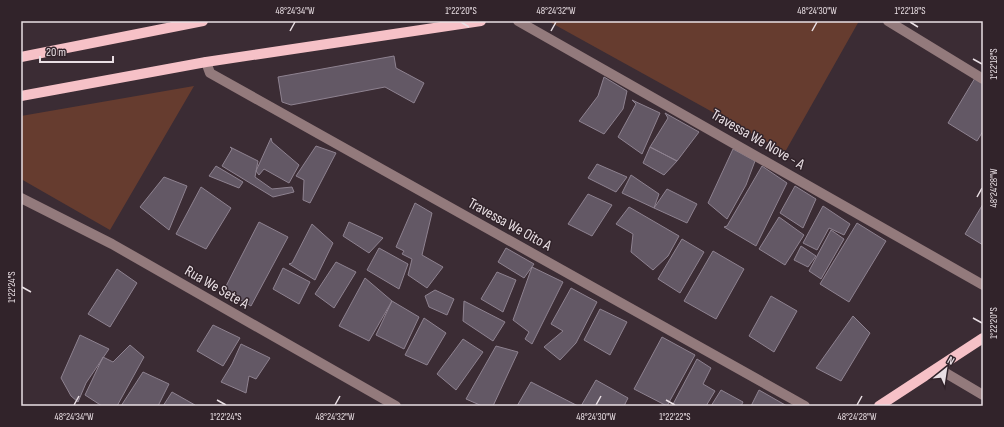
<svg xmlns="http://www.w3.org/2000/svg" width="1004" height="427" viewBox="0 0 1004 427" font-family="'Sofia Sans Condensed',sans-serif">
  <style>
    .green { fill: #663c2f }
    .building { fill: #635865; stroke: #8e8290 }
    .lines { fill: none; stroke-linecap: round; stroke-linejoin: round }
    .minor { stroke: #937a7c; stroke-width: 10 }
    .major { stroke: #f6c1c7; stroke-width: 10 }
    .ticks { fill: none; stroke: #e9dfe4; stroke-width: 1.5 }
    .labels { text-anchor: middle; stroke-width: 3; stroke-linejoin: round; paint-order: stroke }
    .street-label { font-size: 15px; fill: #e9dfe4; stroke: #31232a }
    .neatline { fill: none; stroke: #e9dfe4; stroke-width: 1.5 }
    .ticks-label { font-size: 10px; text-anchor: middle; fill: #e9dfe4 }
  </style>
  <rect width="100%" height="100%" fill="#3b2c34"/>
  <path class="green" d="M 548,21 L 859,21 L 785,152 Z
    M 194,86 L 110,230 L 21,179 L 21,116 Z"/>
  <path class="building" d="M 394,56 L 396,68 L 424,83 L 414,103 L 385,87 L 291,105 L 282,102 L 278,77 Z
    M 604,77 L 627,91 L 623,109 L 604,134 L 579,121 L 598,96 Z
    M 975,78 L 983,82 L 983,131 L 977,141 L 948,123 Z
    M 632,100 L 660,113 L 642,154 L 618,137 L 636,104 Z
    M 665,113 L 699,132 L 677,161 L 650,147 L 668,118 Z
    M 271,138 L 272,142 L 299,165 L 289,183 L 264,169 L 259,175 L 256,171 Z
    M 316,146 L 336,153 L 310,203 L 303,200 L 304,180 L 296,176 Z
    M 230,147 L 258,161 L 255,177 L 272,189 L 292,187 L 294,192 L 273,197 L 222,166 L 232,149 Z
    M 650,147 L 677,161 L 664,175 L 643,163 Z
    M 733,149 L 755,161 L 746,185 L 727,219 L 708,203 Z
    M 597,164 L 627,177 L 616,192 L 588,178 Z
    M 216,166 L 243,182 L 239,188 L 209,176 Z
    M 762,166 L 787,183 L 756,246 L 724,227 L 727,226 Z
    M 631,175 L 659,194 L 654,208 L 622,193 Z
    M 164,177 L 187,186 L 169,230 L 140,207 Z
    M 795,186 L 816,199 L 803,228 L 780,213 Z
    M 201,187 L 231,208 L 206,249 L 176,234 Z
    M 667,189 L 697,204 L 687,223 L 654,208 Z
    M 588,194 L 612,205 L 592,236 L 568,224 Z
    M 415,203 L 432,213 L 422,255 L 443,267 L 427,288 L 408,275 L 412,259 L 402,254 L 404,251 L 396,247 Z
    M 983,204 L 983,245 L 965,234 Z
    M 823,206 L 850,224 L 844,235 L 829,228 L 817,250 L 803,243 Z
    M 629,207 L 679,236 L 668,256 L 653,270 L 631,252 L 633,234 L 616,224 Z
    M 779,217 L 804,235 L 785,265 L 759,249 Z
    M 259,222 L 288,237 L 251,306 L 224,290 Z
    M 349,222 L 383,238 L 369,253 L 343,236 Z
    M 857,223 L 886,241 L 849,302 L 820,284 Z
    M 312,224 L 333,243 L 315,280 L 289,264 L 292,263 Z
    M 831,230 L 844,239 L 821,279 L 809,271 Z
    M 682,239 L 704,252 L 680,293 L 658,279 Z
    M 801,246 L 816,256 L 808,267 L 794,260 Z
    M 379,248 L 408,264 L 399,289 L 367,270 Z
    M 506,248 L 534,264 L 524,278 L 498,262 Z
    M 713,251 L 744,269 L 716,319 L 684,301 Z
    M 336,262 L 356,272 L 334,308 L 315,294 Z
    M 532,267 L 563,282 L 532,344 L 525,339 L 529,332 L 513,320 Z
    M 283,268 L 310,282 L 299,304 L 273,289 Z
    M 117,269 L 137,283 L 110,327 L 88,314 Z
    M 497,272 L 516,280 L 503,312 L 481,299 Z
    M 365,278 L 392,301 L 369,341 L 339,326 Z
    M 571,288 L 597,302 L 576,343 L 560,360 L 544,347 L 563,331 L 551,324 Z
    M 435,290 L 454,299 L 447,315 L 429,307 L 425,296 Z
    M 771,296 L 797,311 L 774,352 L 749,336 Z
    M 392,301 L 419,317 L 404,349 L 376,335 Z
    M 464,301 L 505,322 L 493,341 L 463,321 Z
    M 600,309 L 627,322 L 610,355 L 584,340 Z
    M 853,316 L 870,333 L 841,381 L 816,368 Z
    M 424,318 L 446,333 L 427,365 L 405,355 Z
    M 213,325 L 240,338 L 223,366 L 197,351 Z
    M 80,335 L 109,349 L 86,383 L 78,402 L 71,396 L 61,378 Z
    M 662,337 L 695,355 L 667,406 L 634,389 Z
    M 463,339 L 483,352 L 456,390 L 437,374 Z
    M 241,344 L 270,358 L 256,379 L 249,376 L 246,393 L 221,382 L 232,364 Z
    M 130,345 L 144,357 L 117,406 L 102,406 L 85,395 L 103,357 L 113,362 Z
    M 496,346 L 518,352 L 493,406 L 482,406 L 466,399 Z
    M 697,359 L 711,368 L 703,384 L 715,391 L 706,406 L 672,406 Z
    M 143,372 L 169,384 L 158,406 L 121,406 Z
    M 596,380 L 628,398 L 624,406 L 581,406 Z
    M 531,382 L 578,406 L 517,406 Z
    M 721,390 L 743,402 L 741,406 L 711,406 Z
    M 759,390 L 787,406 L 751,406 Z
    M 172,392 L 195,405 L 194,406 L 163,406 Z"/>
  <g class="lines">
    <path class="minor" d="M 518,21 L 983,285
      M 888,21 L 983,79
      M 206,62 L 210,73 L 805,406
      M 21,198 L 112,244 L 396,406
      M 939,369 L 983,395"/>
    <path class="major" d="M 21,57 L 203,21
      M 21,96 L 206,62 L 481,21
      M 879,406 L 983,338"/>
  </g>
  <path class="ticks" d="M 461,22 L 469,27M 910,22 L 918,27M 290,31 L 295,22M 551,31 L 556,22M 812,31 L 817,22M 973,59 L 982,64M 977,197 L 982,188M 22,287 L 31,292M 973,318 L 982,323M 217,400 L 226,405M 666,400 L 675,405M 74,405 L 79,396M 335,405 L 340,396M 596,405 L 601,396M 857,405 L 862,396"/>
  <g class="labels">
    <g class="street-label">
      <text transform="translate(758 139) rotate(30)" y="5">Travessa We Nove - A</text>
      <text transform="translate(510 224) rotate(29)" y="5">Travessa We Oito A</text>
      <text transform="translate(217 287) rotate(30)" y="5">Rua We Sete A</text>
    </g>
  </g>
  <rect width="1004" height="427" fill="none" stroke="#31232a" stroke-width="44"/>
  <g transform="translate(946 369) rotate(30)" stroke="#31232a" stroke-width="3" paint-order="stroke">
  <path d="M0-3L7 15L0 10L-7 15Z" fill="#e9dfe4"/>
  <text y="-6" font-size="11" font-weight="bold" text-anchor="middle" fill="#e9dfe4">N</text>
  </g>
  <path d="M40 56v6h73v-6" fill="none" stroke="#e9dfe4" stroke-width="2"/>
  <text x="46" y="56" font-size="12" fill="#e9dfe4" stroke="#31232a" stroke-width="3" paint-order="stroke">20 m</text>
  <rect x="22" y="22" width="960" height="383" class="neatline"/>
  <g class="ticks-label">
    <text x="295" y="14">48°24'34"W</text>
    <text x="461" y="14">1°22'20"S</text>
    <text x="556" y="14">48°24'32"W</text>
    <text x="817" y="14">48°24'30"W</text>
    <text x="910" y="14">1°22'18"S</text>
    <text transform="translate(993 64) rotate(-90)" y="4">1°22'18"S</text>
    <text transform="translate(993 188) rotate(-90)" y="4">48°24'28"W</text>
    <text transform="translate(11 287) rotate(-90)" y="4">1°22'24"S</text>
    <text transform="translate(993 323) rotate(-90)" y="4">1°22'20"S</text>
    <text x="74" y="420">48°24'34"W</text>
    <text x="226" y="420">1°22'24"S</text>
    <text x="335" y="420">48°24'32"W</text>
    <text x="596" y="420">48°24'30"W</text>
    <text x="675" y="420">1°22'22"S</text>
    <text x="857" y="420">48°24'28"W</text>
  </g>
</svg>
